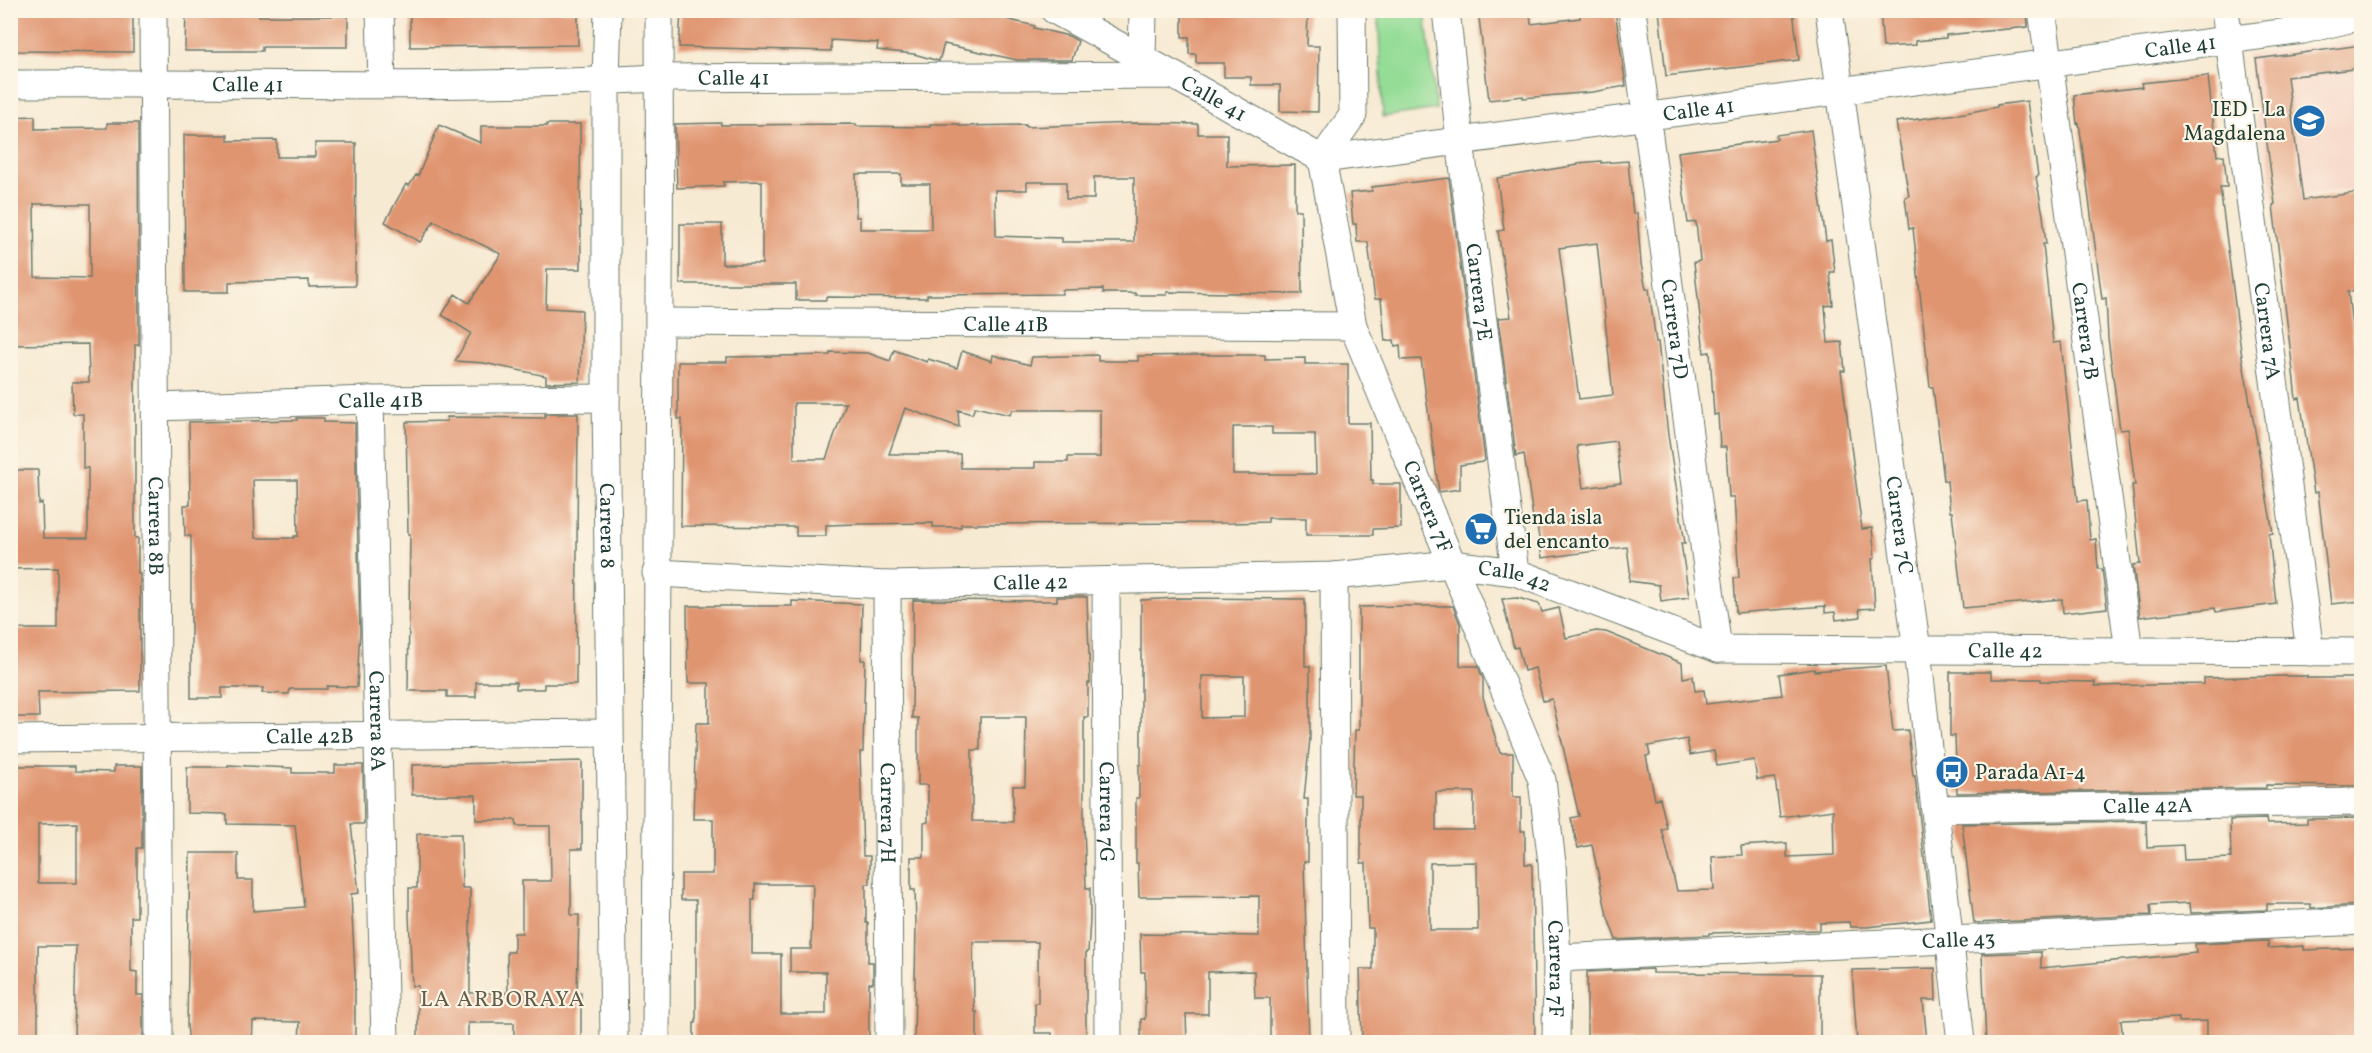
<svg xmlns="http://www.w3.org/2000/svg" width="2372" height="1053" viewBox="0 0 2372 1053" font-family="Vollkorn,serif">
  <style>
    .built { fill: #f6d2c3 }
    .green { fill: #95dd97; stroke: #5a8d66; stroke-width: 1.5 }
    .building { fill: #e09571; fill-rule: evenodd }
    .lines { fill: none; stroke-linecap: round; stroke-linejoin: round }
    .minor-casing { stroke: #6b7a6c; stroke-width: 29 }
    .minor { stroke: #fff; stroke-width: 27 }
    .labels { text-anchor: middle; stroke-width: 4.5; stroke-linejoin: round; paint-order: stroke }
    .street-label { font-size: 21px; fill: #1f3d34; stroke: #fcf5e5 }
    .poi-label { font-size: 21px; fill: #1f3d34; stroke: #fcf5e5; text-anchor: start }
    .neighbourhood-label { font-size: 22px; letter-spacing: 1.5px; fill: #635c49; stroke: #fcf5e5 }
  </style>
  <rect width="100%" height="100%" fill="#fcf5e5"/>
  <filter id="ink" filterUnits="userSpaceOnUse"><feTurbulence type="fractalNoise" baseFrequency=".0167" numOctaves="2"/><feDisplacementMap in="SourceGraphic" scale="12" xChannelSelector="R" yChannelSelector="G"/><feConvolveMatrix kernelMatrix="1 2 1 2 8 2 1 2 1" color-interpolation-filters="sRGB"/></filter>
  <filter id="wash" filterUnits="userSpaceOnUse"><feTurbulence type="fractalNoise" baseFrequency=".008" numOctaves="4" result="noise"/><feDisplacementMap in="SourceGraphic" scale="24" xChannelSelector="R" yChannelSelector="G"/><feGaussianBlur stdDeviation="1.35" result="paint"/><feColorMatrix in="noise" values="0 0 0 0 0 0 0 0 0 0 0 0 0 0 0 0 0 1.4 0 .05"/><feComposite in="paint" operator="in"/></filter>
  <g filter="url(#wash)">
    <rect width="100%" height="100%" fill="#f7ead3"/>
    <path class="built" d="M 2361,39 L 2361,188 L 2268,200 L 2247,55 Z"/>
    <path class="green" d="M 1378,11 L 1425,11 L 1436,109 L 1383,117 Z"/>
    <g id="blocks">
      <path class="building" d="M 10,10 L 133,10 L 133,52 L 10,51 Z
        M 186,10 L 259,10 L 259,16 L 348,16 L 348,47 L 262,47 L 262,51 L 185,51 Z
        M 410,10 L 578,11 L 578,45 L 410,47 Z
        M 681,10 L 990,10 L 989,15 L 1035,26 L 1034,28 L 1069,36 L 1078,41 L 1072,60 L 1017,60 L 944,44 L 939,61 L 914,54 L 877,50 L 878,43 L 831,40 L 831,51 L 679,47 Z
        M 1182,10 L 1308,10 L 1307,46 L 1319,46 L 1318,112 L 1280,111 L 1280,85 L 1251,85 L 1251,77 L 1224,77 L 1224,63 L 1196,63 L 1196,54 L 1189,54 L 1189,37 L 1182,37 Z
        M 1478,10 L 1530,10 L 1531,24 L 1580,18 L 1580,13 L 1593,10 L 1615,10 L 1626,86 L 1593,92 L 1523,98 L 1523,96 L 1489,100 Z
        M 1659,10 L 1793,10 L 1799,60 L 1666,76 Z
        M 1880,10 L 2027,10 L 2028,27 L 1946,35 L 1946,38 L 1915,41 L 1916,45 L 1883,47 Z
        M 2361,45 L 2361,68 L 2287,77 L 2303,200 L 2361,192 L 2361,290 L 2348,292 L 2361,402 L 2361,601 L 2331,604 L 2318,492 L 2314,493 L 2300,398 L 2296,399 L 2293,372 L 2273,205 L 2275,204 L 2256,59 Z
        M 2208,76 L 2217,156 L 2224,155 L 2227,187 L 2220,187 L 2241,351 L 2273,533 L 2269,534 L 2276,604 L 2216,612 L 2215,608 L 2140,617 L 2133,565 L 2140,564 L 2132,485 L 2135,485 L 2128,429 L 2120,430 L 2108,338 L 2106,298 L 2102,299 L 2079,123 L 2077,124 L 2074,95 L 2142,87 L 2141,83 Z
        M 2027,101 L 2038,176 L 2036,177 L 2043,215 L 2046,244 L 2043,244 L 2053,343 L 2061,342 L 2078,501 L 2087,500 L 2090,540 L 2096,539 L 2098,569 L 2102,569 L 2107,608 L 2063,613 L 2062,599 L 1963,608 L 1952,512 L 1950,512 L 1947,481 L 1944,481 L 1933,387 L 1930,387 L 1913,228 L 1909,229 L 1905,197 L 1909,196 L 1896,122 L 1965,113 L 1997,107 L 1997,105 Z
        M 35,116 L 35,129 L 107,128 L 107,123 L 138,123 L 139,345 L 135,345 L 135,538 L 138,538 L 138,574 L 140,574 L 140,691 L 38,692 L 39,717 L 10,717 L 10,629 L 58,629 L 58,568 L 10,569 L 10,470 L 38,470 L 39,504 L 42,503 L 43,538 L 88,538 L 88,468 L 83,468 L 83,414 L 73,414 L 72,382 L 89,382 L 88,344 L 10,345 L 10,117 ZM 34,204 L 90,204 L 90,278 L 35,277 Z
        M 721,123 L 721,125 L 856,124 L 856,126 L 930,127 L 930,124 L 959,124 L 959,126 L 1026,125 L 1026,127 L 1135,123 L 1198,124 L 1198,134 L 1227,134 L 1227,166 L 1295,165 L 1295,210 L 1301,210 L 1302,294 L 1167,292 L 1167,295 L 1135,295 L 1135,293 L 1103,293 L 1103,289 L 1062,290 L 1062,294 L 927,295 L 927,298 L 826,297 L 826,300 L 796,300 L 796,284 L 680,284 L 680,224 L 722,224 L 722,264 L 762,264 L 762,181 L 723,182 L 724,186 L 677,188 L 675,124 ZM 856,174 L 901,174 L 901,184 L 930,184 L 931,229 L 860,229 L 860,217 L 856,217 ZM 1094,177 L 1134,177 L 1134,242 L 1062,242 L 1062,238 L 996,236 L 995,190 L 1027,190 L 1027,182 L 1066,182 L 1066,199 L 1094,199 Z
        M 547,124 L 580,124 L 581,269 L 547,269 L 546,308 L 582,310 L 580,382 L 546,383 L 546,376 L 484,363 L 455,361 L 471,333 L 442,315 L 455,294 L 469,303 L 501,254 L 434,221 L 420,242 L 385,222 L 406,184 L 409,186 L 416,175 L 418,176 L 439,125 L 481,143 L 481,126 L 547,126 Z
        M 1811,130 L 1826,241 L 1831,240 L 1835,272 L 1830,272 L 1833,305 L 1825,306 L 1828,343 L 1842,342 L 1845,371 L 1841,371 L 1862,529 L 1872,528 L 1875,558 L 1872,559 L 1875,608 L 1859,609 L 1860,617 L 1836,620 L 1835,612 L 1825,613 L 1825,606 L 1736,613 L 1734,578 L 1739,578 L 1734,497 L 1729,497 L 1726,447 L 1720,447 L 1718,414 L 1714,415 L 1710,352 L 1704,353 L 1694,262 L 1700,261 L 1696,222 L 1688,223 L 1678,152 L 1777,139 L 1776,135 Z
        M 184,135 L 228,135 L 228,141 L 277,140 L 277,157 L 315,157 L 315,143 L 356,143 L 355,286 L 309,287 L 309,280 L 229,282 L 229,292 L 185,292 Z
        M 1601,161 L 1601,163 L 1628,161 L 1633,214 L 1637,213 L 1641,264 L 1646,289 L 1649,289 L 1656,342 L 1658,342 L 1668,435 L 1685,543 L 1681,543 L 1689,597 L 1661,601 L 1659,585 L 1629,581 L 1630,570 L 1627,547 L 1542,558 L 1537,525 L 1534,525 L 1524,454 L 1516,456 L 1498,318 L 1511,317 L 1498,231 L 1504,230 L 1497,178 L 1578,165 L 1578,163 ZM 1597,243 L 1613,395 L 1579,399 L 1559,248 ZM 1616,441 L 1621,483 L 1583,488 L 1577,446 Z
        M 1449,178 L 1485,460 L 1483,462 L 1460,465 L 1460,489 L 1439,492 L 1421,359 L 1401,360 L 1400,345 L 1395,346 L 1394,340 L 1385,341 L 1381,299 L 1375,299 L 1374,293 L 1368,242 L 1357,242 L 1356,224 L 1353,224 L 1350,193 L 1372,191 L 1372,187 Z
        M 894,350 L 927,362 L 928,359 L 957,368 L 962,351 L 992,361 L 993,355 L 1030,365 L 1032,357 L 1098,355 L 1098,361 L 1138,361 L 1138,356 L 1205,355 L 1265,355 L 1265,359 L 1305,358 L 1305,364 L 1348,364 L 1348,423 L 1370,423 L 1371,480 L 1373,480 L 1373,484 L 1401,484 L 1401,528 L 1373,529 L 1373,535 L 1306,535 L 1306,518 L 1268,518 L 1268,522 L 1233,523 L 961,524 L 961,527 L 933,527 L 933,523 L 860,524 L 826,525 L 826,536 L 796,536 L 796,527 L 681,526 L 682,419 L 678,419 L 678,362 L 727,362 L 727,357 L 830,355 L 830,352 L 868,353 L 890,361 ZM 794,403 L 846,403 L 826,459 L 794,459 ZM 975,407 L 1010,415 L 1012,410 L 1100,410 L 1100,457 L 1068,457 L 1068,462 L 1035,462 L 1035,468 L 961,468 L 960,454 L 889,454 L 905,408 L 959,427 L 958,410 L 972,414 ZM 1233,427 L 1272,427 L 1272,434 L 1315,434 L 1316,474 L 1233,474 Z
        M 545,414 L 578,414 L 576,684 L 544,684 L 544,689 L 516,689 L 516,682 L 476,682 L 476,697 L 447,697 L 447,691 L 408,691 L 410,534 L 408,534 L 406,422 L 447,421 L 447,417 L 545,418 Z
        M 297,418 L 324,418 L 324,422 L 355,423 L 360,630 L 357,687 L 327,686 L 327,689 L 290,689 L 289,694 L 262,693 L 263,688 L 222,688 L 222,698 L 191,698 L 191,536 L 185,536 L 184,505 L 190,505 L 189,422 L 297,420 ZM 253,480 L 297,480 L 298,536 L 294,536 L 294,538 L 255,538 Z
        M 1057,597 L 1087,597 L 1090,683 L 1088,683 L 1088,717 L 1084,717 L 1084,822 L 1086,888 L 1090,888 L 1090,919 L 1088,952 L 1086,952 L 1086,1042 L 1052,1042 L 1052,1033 L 1035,1033 L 1035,1003 L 1038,1003 L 1038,942 L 973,942 L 974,999 L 975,1012 L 977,1012 L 977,1042 L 914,1042 L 916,923 L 915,890 L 911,890 L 911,857 L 924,857 L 924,823 L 928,822 L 928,785 L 918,785 L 918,718 L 912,718 L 913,600 L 1057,601 ZM 980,717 L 1026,717 L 1025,786 L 1013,786 L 1013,822 L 972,821 L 972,750 L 980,750 Z
        M 1176,598 L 1305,599 L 1305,666 L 1310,666 L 1310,738 L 1304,799 L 1308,799 L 1308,862 L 1304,862 L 1309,1042 L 1270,1042 L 1270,998 L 1255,998 L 1254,971 L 1208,972 L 1208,1014 L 1186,1014 L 1187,1042 L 1141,1042 L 1141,1019 L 1145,1019 L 1145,972 L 1141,972 L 1140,934 L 1259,936 L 1259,896 L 1139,897 L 1138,863 L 1136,863 L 1136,798 L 1139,798 L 1139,765 L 1141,765 L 1141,600 ZM 1202,676 L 1244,676 L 1244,717 L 1202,718 Z
        M 1518,598 L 1539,604 L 1542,612 L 1559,608 L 1566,638 L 1596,631 L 1606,632 L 1682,663 L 1683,678 L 1693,676 L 1695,691 L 1704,690 L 1706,704 L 1782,695 L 1779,674 L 1814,669 L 1814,671 L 1886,666 L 1893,731 L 1908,730 L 1913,776 L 1915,776 L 1931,920 L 1867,927 L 1850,927 L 1849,922 L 1820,923 L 1820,930 L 1709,933 L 1709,935 L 1616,940 L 1607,915 L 1592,845 L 1578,848 L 1571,818 L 1579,816 L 1552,699 L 1543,701 L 1535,668 L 1524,671 L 1518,647 L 1514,648 L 1502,599 ZM 1687,739 L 1690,755 L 1714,751 L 1717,766 L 1754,760 L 1757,780 L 1775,778 L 1780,817 L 1833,810 L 1834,855 L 1787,857 L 1787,843 L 1741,846 L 1742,855 L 1712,857 L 1714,890 L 1677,891 L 1662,829 L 1667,828 L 1660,798 L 1655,799 L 1646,756 L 1650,755 L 1648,746 Z
        M 792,601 L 862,604 L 861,660 L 865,660 L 863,752 L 860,752 L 863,856 L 870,856 L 870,884 L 866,884 L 866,923 L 868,923 L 868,962 L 873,962 L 873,983 L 869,983 L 869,1042 L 694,1042 L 694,1023 L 696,1023 L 696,900 L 681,900 L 681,874 L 713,874 L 713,819 L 693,819 L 696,723 L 709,723 L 709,683 L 688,683 L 687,606 L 792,606 ZM 755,884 L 813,884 L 811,949 L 790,949 L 790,972 L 826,972 L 826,1014 L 781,1014 L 781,954 L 752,954 L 752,900 L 755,900 Z
        M 1402,606 L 1453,606 L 1460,624 L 1460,666 L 1478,666 L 1483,679 L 1483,697 L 1500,753 L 1513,753 L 1513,797 L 1521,797 L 1521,831 L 1525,831 L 1525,864 L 1532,864 L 1535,1042 L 1362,1042 L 1360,969 L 1373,969 L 1373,928 L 1368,928 L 1366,863 L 1361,863 L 1361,795 L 1353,795 L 1355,730 L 1359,730 L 1359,607 ZM 1436,792 L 1474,792 L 1474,830 L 1436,830 ZM 1477,862 L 1478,930 L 1430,930 L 1430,863 Z
        M 1950,672 L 1991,672 L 1991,679 L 2041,679 L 2041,681 L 2095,682 L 2095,686 L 2204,684 L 2204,678 L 2282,676 L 2307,676 L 2307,678 L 2361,678 L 2361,786 L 2266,785 L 2266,788 L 1957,793 L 1955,736 L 1950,736 Z
        M 582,761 L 582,849 L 571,849 L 571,915 L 579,915 L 577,993 L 581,993 L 581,1042 L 514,1042 L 514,1023 L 468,1023 L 468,1042 L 418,1042 L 418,986 L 412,986 L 409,915 L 409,888 L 417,888 L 417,834 L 461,834 L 462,888 L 470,888 L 470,993 L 508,993 L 507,952 L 514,952 L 514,933 L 522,933 L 522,881 L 551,881 L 550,826 L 517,826 L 516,820 L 476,820 L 476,795 L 412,795 L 412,765 Z
        M 228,765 L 292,768 L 292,773 L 335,773 L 335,765 L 363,765 L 364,824 L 351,824 L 359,893 L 351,894 L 355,974 L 355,1042 L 299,1042 L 300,1022 L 253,1021 L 252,1042 L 189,1042 L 187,1026 L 190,853 L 238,853 L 238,880 L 253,880 L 253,911 L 304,907 L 295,825 L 227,824 L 227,814 L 187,813 L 187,767 L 228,767 Z
        M 12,766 L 75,766 L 75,771 L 114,772 L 114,766 L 142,766 L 142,848 L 137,848 L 137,917 L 131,917 L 131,971 L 137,972 L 137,995 L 143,995 L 143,1042 L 74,1042 L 76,946 L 38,946 L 38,1042 L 10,1042 ZM 77,823 L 77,883 L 38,883 L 38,824 Z
        M 2361,818 L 2361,905 L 2311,908 L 2310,904 L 2267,904 L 2267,910 L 2191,913 L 2190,903 L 2150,905 L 2151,915 L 1974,923 L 1962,824 L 2146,821 L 2147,847 L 2183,845 L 2184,860 L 2231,858 L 2230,820 L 2266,819 L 2267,824 L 2307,823 L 2307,819 Z
        M 2268,941 L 2268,948 L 2304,946 L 2304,950 L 2361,948 L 2361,1042 L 2207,1042 L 2207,1021 L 2179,1022 L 2179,1018 L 2121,1020 L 2123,1042 L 1986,1042 L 1982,954 L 2041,952 L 2041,968 L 2196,953 L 2195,944 Z
        M 1935,968 L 1936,1000 L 1923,1000 L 1927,1042 L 1857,1042 L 1852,970 Z
        M 1652,969 L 1652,973 L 1820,974 L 1820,1042 L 1587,1042 L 1587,972 Z"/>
    </g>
  </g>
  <g filter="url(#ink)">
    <use href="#blocks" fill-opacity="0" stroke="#6b7a6c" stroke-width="1.5"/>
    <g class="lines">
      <g class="minor-casing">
        <g id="minor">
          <path id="s1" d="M 153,10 L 159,1042"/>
          <path d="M 380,10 L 382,84"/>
          <path id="s2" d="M 608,10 L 606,81 L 606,398 L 614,1042"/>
          <path d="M 1054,10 L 1171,74"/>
          <path id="s3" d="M 1352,10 L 1353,115 L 1322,159 L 1353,326 L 1542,780 L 1552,863 L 1557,958 L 1556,1042"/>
          <path id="s4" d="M 1446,10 L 1460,141 L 1515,572"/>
          <path id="s5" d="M 1632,10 L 1718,649"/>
          <path id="s6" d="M 1829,10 L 1917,650 L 1961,1042"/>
          <path id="s7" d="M 2042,10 L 2129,651"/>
          <path id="s8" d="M 2225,10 L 2310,652"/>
          <path d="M 1142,58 L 1143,10"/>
          <path id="s9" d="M 10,84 C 226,82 443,90 659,78 L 1173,75 L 1322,159 L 2303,30 L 2362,16"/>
          <path id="s10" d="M 660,322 L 1353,326"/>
          <path id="s11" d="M 370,400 L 385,1042"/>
          <path id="s12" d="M 155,407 L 370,400 L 606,398"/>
          <path id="s13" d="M 656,573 L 887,585 L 1334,576 L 1451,564 L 1515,572 L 1718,649 L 2362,652"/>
          <path d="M 1334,576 L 1336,1042"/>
          <path id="s14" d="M 1106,581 L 1108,1042"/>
          <path id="s15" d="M 887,585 L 889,1042"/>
          <path id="s16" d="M 10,739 L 609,733"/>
          <path id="s17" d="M 1935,809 L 2362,802"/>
          <path id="s18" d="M 1557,958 L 2362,921"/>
          <path d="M 656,1042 C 656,698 661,354 659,10"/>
        </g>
      </g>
      <use href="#minor" class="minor"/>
    </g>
  </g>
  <defs>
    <g id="school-disc" transform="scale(1.725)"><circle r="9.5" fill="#1f6fb2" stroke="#fcf5e5"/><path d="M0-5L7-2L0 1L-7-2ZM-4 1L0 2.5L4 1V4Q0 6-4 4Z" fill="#fff"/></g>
    <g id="supermarket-disc" transform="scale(1.725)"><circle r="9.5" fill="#1f6fb2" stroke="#fcf5e5"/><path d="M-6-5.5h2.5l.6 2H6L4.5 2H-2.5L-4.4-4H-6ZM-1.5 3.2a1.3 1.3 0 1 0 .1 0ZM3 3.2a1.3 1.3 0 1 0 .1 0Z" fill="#fff"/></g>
    <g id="bus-disc" transform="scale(1.725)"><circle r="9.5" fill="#1f6fb2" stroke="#fcf5e5"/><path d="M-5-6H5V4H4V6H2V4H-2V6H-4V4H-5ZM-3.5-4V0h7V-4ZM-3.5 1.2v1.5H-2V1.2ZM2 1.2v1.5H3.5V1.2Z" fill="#fff"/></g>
  </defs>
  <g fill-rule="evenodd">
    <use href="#school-disc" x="2309" y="121"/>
    <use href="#supermarket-disc" x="1481" y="529"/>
    <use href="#bus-disc" x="1952" y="772"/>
  </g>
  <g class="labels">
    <g class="street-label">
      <text dy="7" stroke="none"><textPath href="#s9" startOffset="2200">Calle 41</textPath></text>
      <text dy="7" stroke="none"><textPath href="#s9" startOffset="724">Calle 41</textPath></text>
      <text dy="7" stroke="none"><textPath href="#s9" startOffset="238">Calle 41</textPath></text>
      <text dy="7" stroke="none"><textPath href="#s9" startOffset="1210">Calle 41</textPath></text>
      <text dy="7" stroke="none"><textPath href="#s9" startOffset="1714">Calle 41</textPath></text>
      <text dy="7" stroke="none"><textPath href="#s4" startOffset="284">Carrera 7E</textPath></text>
      <text dy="7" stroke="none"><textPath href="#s10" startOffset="346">Calle 41B</textPath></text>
      <text dy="7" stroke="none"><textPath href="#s5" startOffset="322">Carrera 7D</textPath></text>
      <text dy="7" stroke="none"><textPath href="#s7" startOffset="324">Carrera 7B</textPath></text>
      <text dy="7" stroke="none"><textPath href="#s8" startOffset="324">Carrera 7A</textPath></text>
      <text dy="7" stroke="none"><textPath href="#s12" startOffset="226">Calle 41B</textPath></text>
      <text dy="7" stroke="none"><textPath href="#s3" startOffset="524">Carrera 7F</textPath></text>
      <text dy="7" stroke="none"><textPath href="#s6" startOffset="520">Carrera 7C</textPath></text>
      <text dy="7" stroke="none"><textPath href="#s1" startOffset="516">Carrera 8B</textPath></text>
      <text dy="7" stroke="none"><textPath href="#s2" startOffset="516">Carrera 8</textPath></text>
      <text dy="7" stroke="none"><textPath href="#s13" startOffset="861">Calle 42</textPath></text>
      <text dy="7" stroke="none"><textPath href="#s13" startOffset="375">Calle 42</textPath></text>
      <text dy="7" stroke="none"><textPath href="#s13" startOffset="1365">Calle 42</textPath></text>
      <text dy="7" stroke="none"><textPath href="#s11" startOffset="321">Carrera 8A</textPath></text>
      <text dy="7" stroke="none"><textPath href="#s16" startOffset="300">Calle 42B</textPath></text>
      <text dy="7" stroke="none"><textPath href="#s17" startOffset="213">Calle 42A</textPath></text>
      <text dy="7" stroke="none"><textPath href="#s14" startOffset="231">Carrera 7G</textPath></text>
      <text dy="7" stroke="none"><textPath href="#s15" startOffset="228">Carrera 7H</textPath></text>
      <text dy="7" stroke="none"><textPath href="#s18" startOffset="402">Calle 43</textPath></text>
      <text dy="7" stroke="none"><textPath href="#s3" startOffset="1010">Carrera 7F</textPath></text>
    </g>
    <g class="poi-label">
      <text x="2286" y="116" text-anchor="end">IED - La<tspan x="2286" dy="24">Magdalena</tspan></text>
      <text x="1504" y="524">Tienda isla<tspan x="1504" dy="24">del encanto</tspan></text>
      <text x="1975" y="779">Parada A1-4</text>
    </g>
    <g class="neighbourhood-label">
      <text x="503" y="1006">LA ARBORAYA</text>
    </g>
  </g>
  <rect width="2372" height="1053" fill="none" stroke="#fcf5e5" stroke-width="36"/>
</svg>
